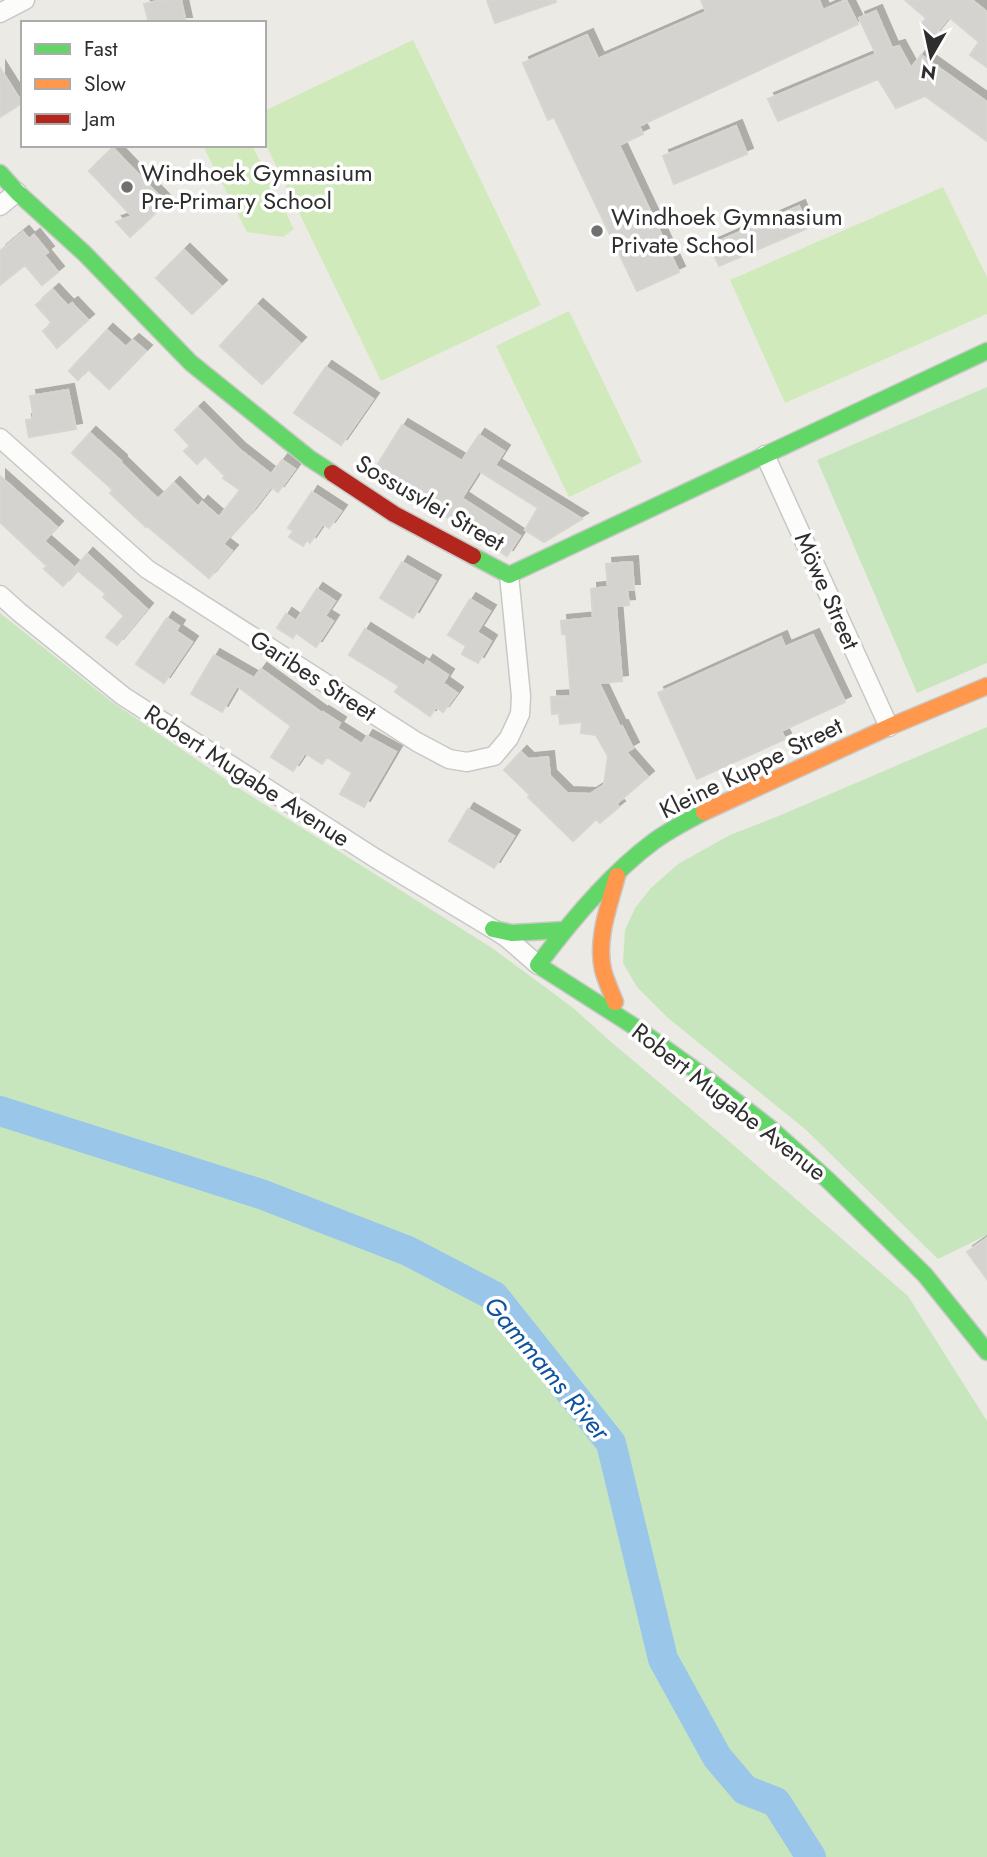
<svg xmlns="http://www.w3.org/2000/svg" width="987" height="1857" viewBox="0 0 987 1857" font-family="Jost,sans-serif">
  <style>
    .green { fill: #c7e6be }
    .pitch { fill: #d0eabc }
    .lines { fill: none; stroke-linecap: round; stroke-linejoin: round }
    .river { stroke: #9ac6ea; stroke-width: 30 }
    .building { fill: #d5d3cf; stroke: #d7d5d0; stroke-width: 2; filter: url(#shadow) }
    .street-casing { stroke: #c9c8c8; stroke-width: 21 }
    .fast-casing { stroke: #c9c8c8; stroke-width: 19 }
    .slow-casing { stroke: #c9c8c8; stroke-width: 19 }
    .jam-casing { stroke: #c9c8c8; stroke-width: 19 }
    .street { stroke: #fcfcfb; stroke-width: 18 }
    .fast { stroke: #63d668; stroke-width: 16 }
    .slow { stroke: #ff974d; stroke-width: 16 }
    .jam { stroke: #b3261e; stroke-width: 16 }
    .poi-dot { fill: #70706e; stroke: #fff; stroke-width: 2.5 }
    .labels { text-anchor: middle; stroke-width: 7; stroke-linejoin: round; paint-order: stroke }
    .poi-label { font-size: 24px; fill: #2e2e2e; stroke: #fff; text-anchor: start }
    .street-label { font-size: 24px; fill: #2e2e2e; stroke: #fff }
    .water-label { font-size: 26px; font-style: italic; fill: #10539f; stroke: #fff }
  </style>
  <defs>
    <filter id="shadow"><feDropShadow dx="6" dy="-6" stdDeviation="0" flood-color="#0004"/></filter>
  </defs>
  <rect width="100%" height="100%" fill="#eceae4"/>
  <path class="green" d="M 987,387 L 987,663 L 917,693 L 817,460 Z
    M 0,613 L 112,702 L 234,785 L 492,948 L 572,1007 L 610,1041 L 731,1143 L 908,1296 L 987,1421 L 987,1857 L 0,1857 Z
    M 987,727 L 987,1235 L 938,1259 L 805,1129 L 668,1018 L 637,987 L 623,963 L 625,930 L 635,908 L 651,888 L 678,864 L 730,835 L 781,815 Z"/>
  <path class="pitch" d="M 413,40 L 541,305 L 381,381 L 264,141 L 264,111 Z
    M 205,145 L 252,145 L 294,229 L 283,237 L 247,232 L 203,146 Z
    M 943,187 L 987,277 L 987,314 L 785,403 L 730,280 Z
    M 569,311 L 642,462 L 569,497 L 496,346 Z"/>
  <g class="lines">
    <path class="river" d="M 0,1111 L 261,1194 L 408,1251 L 494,1296 L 611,1443 L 663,1659 L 717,1757 L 745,1790 L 776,1802 L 811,1857"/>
  </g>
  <path class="building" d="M 162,0 L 181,0 L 186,23 L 149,23 L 144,4 Z
    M 487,0 L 555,0 L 556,2 L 495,23 Z
    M 701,0 L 819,0 L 823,10 L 846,0 L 858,24 L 639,126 L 643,134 L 619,145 L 679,272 L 637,291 L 554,117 L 548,120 L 523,63 L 587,35 L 598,59 L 706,12 Z
    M 905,0 L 972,0 L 987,12 L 987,67 L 970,55 L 979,42 L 949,17 L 934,36 L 921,25 L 926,18 Z
    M 876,11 L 892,48 L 899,46 L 911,68 L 921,55 L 987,102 L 987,141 L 925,96 L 896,108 L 878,79 L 778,121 L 768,99 L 876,54 L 859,18 Z
    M 0,68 L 22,103 L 0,117 Z
    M 736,126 L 747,154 L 674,184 L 663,156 Z
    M 113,148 L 166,203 L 130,237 L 116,222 L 132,216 L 89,171 Z
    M 799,206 L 808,228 L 719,266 L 710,245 Z
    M 23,232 L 29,239 L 34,235 L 48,252 L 44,255 L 58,272 L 42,285 L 25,265 L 0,285 L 0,251 Z
    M 184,250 L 221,286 L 192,314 L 156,278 Z
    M 53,290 L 68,306 L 72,303 L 88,320 L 57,348 L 43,331 L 52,323 L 36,305 Z
    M 257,305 L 300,343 L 262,384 L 220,346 Z
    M 107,330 L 126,347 L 133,340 L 146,351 L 109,389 L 88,369 L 78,380 L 69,371 Z
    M 326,367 L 373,399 L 341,445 L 294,413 Z
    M 68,390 L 76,429 L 29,437 L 26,420 L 34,419 L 30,396 Z
    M 198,408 L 239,449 L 271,474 L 282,460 L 295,469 L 278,492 L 271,487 L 251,513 L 223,544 L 232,551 L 209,578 L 147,526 L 146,527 L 110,493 L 113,490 L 72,453 L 90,433 L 121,461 L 120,462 L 158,499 L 174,483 L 198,507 L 202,502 L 219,517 L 240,490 L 223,478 L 225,476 L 205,456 L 197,464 L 184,451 L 190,446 L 175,430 Z
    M 402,425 L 462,461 L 479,435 L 504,451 L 495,465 L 582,519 L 544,542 L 525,530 L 538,508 L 479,471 L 462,498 L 520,536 L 507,556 L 422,501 L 373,472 Z
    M 0,476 L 57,527 L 44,541 L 75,568 L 87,554 L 147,609 L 117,645 L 106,637 L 124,616 L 103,597 L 106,594 L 77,570 L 63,586 L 44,569 L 47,566 L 0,522 Z
    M 312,492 L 341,511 L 329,528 L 323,524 L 310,543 L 307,540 L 303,546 L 289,537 L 293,531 L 288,528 Z
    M 402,562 L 435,581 L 413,618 L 380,598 Z
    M 632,562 L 634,590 L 627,590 L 629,605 L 616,606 L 622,681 L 599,683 L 620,727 L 622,726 L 633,748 L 626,752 L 648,777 L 616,804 L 619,807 L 600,823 L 596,819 L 573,841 L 528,797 L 530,795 L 504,770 L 521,752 L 528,759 L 548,757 L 550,776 L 567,793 L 590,794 L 604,785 L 608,756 L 596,735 L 581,733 L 582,722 L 560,724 L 559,713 L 552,714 L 551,697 L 571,696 L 566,634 L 562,634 L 561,621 L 593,618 L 591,589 L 608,587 L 606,564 Z
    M 317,589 L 335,601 L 325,616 L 333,621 L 316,647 L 296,633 L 293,638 L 277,628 L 286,614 L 296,621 Z
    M 470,599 L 490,611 L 477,632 L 491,641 L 478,663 L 462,654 L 466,646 L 448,635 Z
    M 167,618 L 179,626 L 176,631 L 192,642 L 164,683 L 136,664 Z
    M 365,629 L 424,666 L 427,661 L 448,675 L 443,683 L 457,693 L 443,712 L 436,707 L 430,716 L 395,692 L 399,686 L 349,655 Z
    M 813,635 L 845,702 L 781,731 L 785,739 L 697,779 L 658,693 L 781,637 L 785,647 Z
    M 214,655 L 254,678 L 261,669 L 322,713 L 323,712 L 340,723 L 337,728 L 362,744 L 367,736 L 396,752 L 364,807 L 340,794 L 352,773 L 327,757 L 322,764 L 305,753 L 293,771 L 271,757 L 291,726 L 237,686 L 222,712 L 191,694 Z
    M 468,809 L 514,836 L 494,868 L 449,841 Z
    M 987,1238 L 987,1279 L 967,1252 Z"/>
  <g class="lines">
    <g class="street-casing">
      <path id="street" d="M 0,13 L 25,0
        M 0,206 L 17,192
        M 0,438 L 147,569 L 417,742 L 449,759 L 467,762 L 494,756 L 509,738 L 520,714 L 521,696 L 509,575
        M 765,455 L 889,727
        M 0,595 L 19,612 L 123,696 L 375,858 L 493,929 L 507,938 L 538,965"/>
    </g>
    <g class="fast-casing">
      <path id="fast" d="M 0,173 L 17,192 L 84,253 L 191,363 L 309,458 L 332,473
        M 473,556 L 509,575 L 987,351
        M 704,812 C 687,821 669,830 653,842 C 610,874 570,922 538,965 L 635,1027 L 702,1075 L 770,1128 L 829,1181 L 925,1275 L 987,1352
        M 493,929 L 512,933 L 564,930"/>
    </g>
    <g class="slow-casing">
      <path id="slow" d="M 704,812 L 889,727 L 987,686
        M 615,1002 C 611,992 606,981 603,970 C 596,939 609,906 617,876"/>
    </g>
    <g class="jam-casing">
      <path id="jam" d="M 332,473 L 394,514 L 473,556"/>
    </g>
    <use href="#street" class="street"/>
    <use href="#fast" class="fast"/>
    <use href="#slow" class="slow"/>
    <use href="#jam" class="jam"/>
  </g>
  <g class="poi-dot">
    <circle cx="127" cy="187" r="7"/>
    <circle cx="597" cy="231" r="7"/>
  </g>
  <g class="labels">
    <g class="poi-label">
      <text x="141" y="181">Windhoek Gymnasium<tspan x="141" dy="28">Pre-Primary School</tspan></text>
      <text x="611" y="225">Windhoek Gymnasium<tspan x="611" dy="28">Private School</tspan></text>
    </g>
    <g class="street-label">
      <text transform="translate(430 503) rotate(30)" y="8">Sossusvlei Street</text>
      <text transform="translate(827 591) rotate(66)" y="8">Möwe Street</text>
      <text transform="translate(313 676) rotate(33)" y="8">Garibes Street</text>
      <text transform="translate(751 768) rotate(-26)" y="8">Kleine Kuppe Street</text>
      <text transform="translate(247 776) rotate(33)" y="8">Robert Mugabe Avenue</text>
      <text transform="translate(729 1102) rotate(38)" y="8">Robert Mugabe Avenue</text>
    </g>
    <g class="water-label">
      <text transform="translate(547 1368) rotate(50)" y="9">Gammams River</text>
    </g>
  </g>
  <rect x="21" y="21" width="245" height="126" fill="#ffffff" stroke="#ababab" stroke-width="2"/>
  <rect x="35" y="44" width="35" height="10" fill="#63d668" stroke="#ababab" stroke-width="2"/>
  <text x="84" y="56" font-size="21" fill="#2e2e2e">Fast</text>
  <rect x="35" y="79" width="35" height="10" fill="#ff974d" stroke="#ababab" stroke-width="2"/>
  <text x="84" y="91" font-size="21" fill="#2e2e2e">Slow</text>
  <rect x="35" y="114" width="35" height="10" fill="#b3261e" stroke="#ababab" stroke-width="2"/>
  <text x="84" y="126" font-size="21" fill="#2e2e2e">Jam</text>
  <g transform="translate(931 56) rotate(189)" stroke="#ffffff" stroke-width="5" paint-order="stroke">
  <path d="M0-5L12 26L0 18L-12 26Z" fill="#2e2e2e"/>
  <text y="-10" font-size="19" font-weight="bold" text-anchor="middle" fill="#2e2e2e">N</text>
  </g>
</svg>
